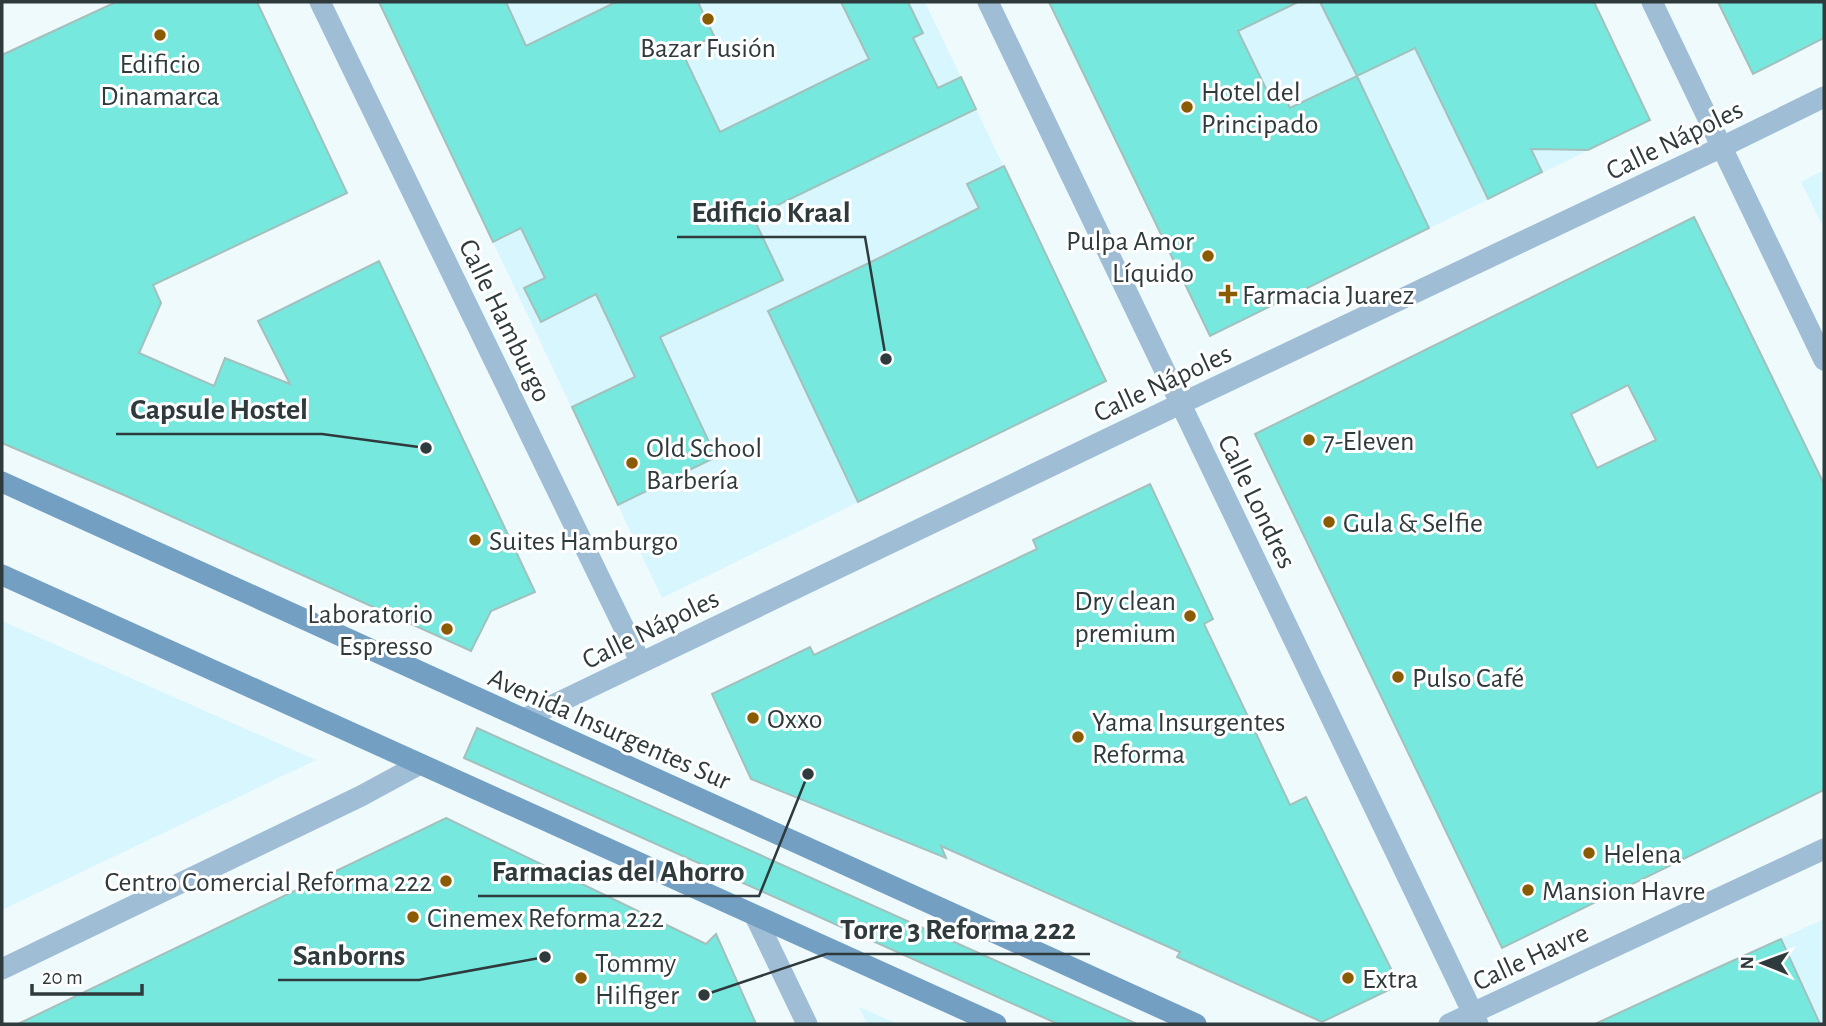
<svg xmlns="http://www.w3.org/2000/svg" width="1826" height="1026" viewBox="0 0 1826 1026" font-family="'Alegreya Sans',sans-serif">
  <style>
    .built { fill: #d8f6fe }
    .building { fill: #76e8de; stroke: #a3c0bc; stroke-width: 2; fill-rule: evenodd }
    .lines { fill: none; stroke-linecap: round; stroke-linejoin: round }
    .minor { stroke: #a0bdd6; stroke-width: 21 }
    .secondary { stroke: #739fc3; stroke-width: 21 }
    .poi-dot { fill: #8a5b00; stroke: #fff; stroke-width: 2.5 }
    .labels { text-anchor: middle; stroke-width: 6; stroke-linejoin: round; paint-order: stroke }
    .poi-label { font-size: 28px; fill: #2f3a3d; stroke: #fff; text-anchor: start }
    .street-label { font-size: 28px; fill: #2f3a3d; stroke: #fff }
    .leader { fill: none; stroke: #2f3a3d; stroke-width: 2.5 }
    .callout-dot { fill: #2f3a3d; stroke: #fff; stroke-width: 2.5 }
    .callout-label { font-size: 30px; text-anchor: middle; font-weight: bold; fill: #2f3a3d; stroke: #fff; stroke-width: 6; stroke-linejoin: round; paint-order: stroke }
  </style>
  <rect width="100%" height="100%" fill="#effafd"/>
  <path class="built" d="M 379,2 L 925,2 L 1106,381 L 662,598 Z
    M 1049,2 L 1594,2 L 1650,120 L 1210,336 Z
    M 1824,170 L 1824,229 L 1801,182 Z
    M 2,621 L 316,760 L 2,910 Z
    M 1824,919 L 1824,1024 L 1593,1024 L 1662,993 Z
    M 859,1007 L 898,1024 L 867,1024 Z"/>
  <path class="building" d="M 116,2 L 257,2 L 347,193 L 153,285 L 161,303 L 139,353 L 214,386 L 225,358 L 290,384 L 258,321 L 379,261 L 535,592 L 491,611 L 471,651 L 124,495 L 2,443 L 2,55 Z
    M 379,2 L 506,2 L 526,46 L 616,2 L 698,2 L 714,36 L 682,52 L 720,132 L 869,59 L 841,2 L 908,2 L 923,33 L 913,38 L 938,88 L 961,77 L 976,109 L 753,217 L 783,280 L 660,337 L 716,457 L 618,505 L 572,407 L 635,377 L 596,294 L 541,322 L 524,288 L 545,278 L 521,228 L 493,242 Z
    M 1049,2 L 1298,2 L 1238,31 L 1270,97 L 1282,91 L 1290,108 L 1357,76 L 1429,228 L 1210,336 Z
    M 1320,2 L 1594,2 L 1650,120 L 1588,150 L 1531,149 L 1542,172 L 1488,199 L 1415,48 L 1357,76 Z
    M 1718,2 L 1824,2 L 1824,38 L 1753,74 Z
    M 1004,166 L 1106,381 L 858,502 L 768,311 L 871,262 L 979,208 L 967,184 Z
    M 1694,217 L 1824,484 L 1824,790 L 1502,948 L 1255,434 ZM 1628,385 L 1656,440 L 1597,468 L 1571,414 Z
    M 1150,484 L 1213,619 L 1204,624 L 1290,805 L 1306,797 L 1399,985 L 1322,1022 L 1177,957 L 1180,952 L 941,846 L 946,858 L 751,779 L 712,694 L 810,647 L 814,655 L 1037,549 L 1033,540 Z
    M 477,728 L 1137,1024 L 1058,1024 L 464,758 Z
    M 446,818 L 706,944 L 716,934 L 756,1024 L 18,1024 Z
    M 1781,939 L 1820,1024 L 1595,1024 L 1697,977 Z"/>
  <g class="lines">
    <path class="minor" d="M 320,2 L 641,663
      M 988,2 L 1478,1024
      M 1652,2 L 1824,360
      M 524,719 L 1180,404 L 1722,147 L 1824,97
      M 755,916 L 807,1024
      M 2,969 L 361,796 L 420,764
      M 1449,1024 L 1824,849"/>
    <path class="secondary" d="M 2,482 L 1196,1024
      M 2,575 L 996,1024"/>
  </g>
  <g class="poi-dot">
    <circle cx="708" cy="19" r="7"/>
    <circle cx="160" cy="35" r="7"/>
    <circle cx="1187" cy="107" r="7"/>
    <circle cx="1208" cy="256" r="7"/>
    <path d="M1224.5 283.5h7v7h7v7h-7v7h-7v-7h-7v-7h7z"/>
    <circle cx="1309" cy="440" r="7"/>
    <circle cx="632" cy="463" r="7"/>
    <circle cx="1329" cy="522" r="7"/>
    <circle cx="475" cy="540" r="7"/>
    <circle cx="1190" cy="616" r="7"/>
    <circle cx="447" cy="629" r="7"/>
    <circle cx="1398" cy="677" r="7"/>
    <circle cx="753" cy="718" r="7"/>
    <circle cx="1078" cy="737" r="7"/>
    <circle cx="1589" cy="853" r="7"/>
    <circle cx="446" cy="881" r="7"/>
    <circle cx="1528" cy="890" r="7"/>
    <circle cx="413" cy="917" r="7"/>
    <circle cx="581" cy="978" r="7"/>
    <circle cx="1348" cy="978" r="7"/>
  </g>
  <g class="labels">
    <g class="poi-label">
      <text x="708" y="57" text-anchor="middle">Bazar Fusión</text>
      <text x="160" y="73" text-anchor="middle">Edificio<tspan x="160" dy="32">Dinamarca</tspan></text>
      <text x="1201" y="101">Hotel del<tspan x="1201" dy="32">Principado</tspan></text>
      <text x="1194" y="250" text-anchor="end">Pulpa Amor<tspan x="1194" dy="32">Líquido</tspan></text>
      <text x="1242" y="304">Farmacia Juarez</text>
      <text x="1323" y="450">7-Eleven</text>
      <text x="646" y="457">Old School<tspan x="646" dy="32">Barbería</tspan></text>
      <text x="1343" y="532">Gula &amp; Selfie</text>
      <text x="489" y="550">Suites Hamburgo</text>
      <text x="1176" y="610" text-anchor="end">Dry clean<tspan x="1176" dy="32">premium</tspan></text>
      <text x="433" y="623" text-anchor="end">Laboratorio<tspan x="433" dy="32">Espresso</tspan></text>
      <text x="1412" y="687">Pulso Café</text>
      <text x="767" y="728">Oxxo</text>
      <text x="1092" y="731">Yama Insurgentes<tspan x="1092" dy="32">Reforma</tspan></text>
      <text x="1603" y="863">Helena</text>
      <text x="432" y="891" text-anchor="end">Centro Comercial Reforma 222</text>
      <text x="1542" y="900">Mansion Havre</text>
      <text x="427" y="927">Cinemex Reforma 222</text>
      <text x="595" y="972">Tommy<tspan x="595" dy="32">Hilfiger</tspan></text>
      <text x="1362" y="988">Extra</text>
    </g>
    <g class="street-label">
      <text transform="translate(1674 139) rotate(-26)" y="10">Calle Nápoles</text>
      <text transform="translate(506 320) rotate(64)" y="10">Calle Hamburgo</text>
      <text transform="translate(1162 382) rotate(-25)" y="10">Calle Nápoles</text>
      <text transform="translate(1258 501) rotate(64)" y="10">Calle Londres</text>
      <text transform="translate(650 628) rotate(-26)" y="10">Calle Nápoles</text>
      <text transform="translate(610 728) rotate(24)" y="10">Avenida Insurgentes Sur</text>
      <text transform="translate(1530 956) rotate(-25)" y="10">Calle Havre</text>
    </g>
  </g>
  <path class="leader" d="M886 359L865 237H677M426 448L322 434H116M808 774L759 896H478M704 995L826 954H1090M545 957L419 980H278"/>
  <g class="callout-dot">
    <circle cx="886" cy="359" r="7"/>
    <circle cx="426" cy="448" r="7"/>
    <circle cx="808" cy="774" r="7"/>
    <circle cx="704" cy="995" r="7"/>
    <circle cx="545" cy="957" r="7"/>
  </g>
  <g class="callout-label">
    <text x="771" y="222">Edificio Kraal</text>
    <text x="219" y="419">Capsule Hostel</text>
    <text x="618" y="881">Farmacias del Ahorro</text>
    <text x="958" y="939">Torre 3 Reforma 222</text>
    <text x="349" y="965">Sanborns</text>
  </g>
  <rect width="1826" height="1026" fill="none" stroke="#2f3a3d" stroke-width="7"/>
  <g transform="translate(1763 963) rotate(271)" stroke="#ffffff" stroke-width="5" paint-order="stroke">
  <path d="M0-5L12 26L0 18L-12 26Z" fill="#2f3a3d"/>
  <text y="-10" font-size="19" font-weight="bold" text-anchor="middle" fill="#2f3a3d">N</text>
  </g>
  <path d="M32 984v10h110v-10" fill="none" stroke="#2f3a3d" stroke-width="3.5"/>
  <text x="42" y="984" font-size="21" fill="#2f3a3d" stroke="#ffffff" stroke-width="5" paint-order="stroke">20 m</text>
</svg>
